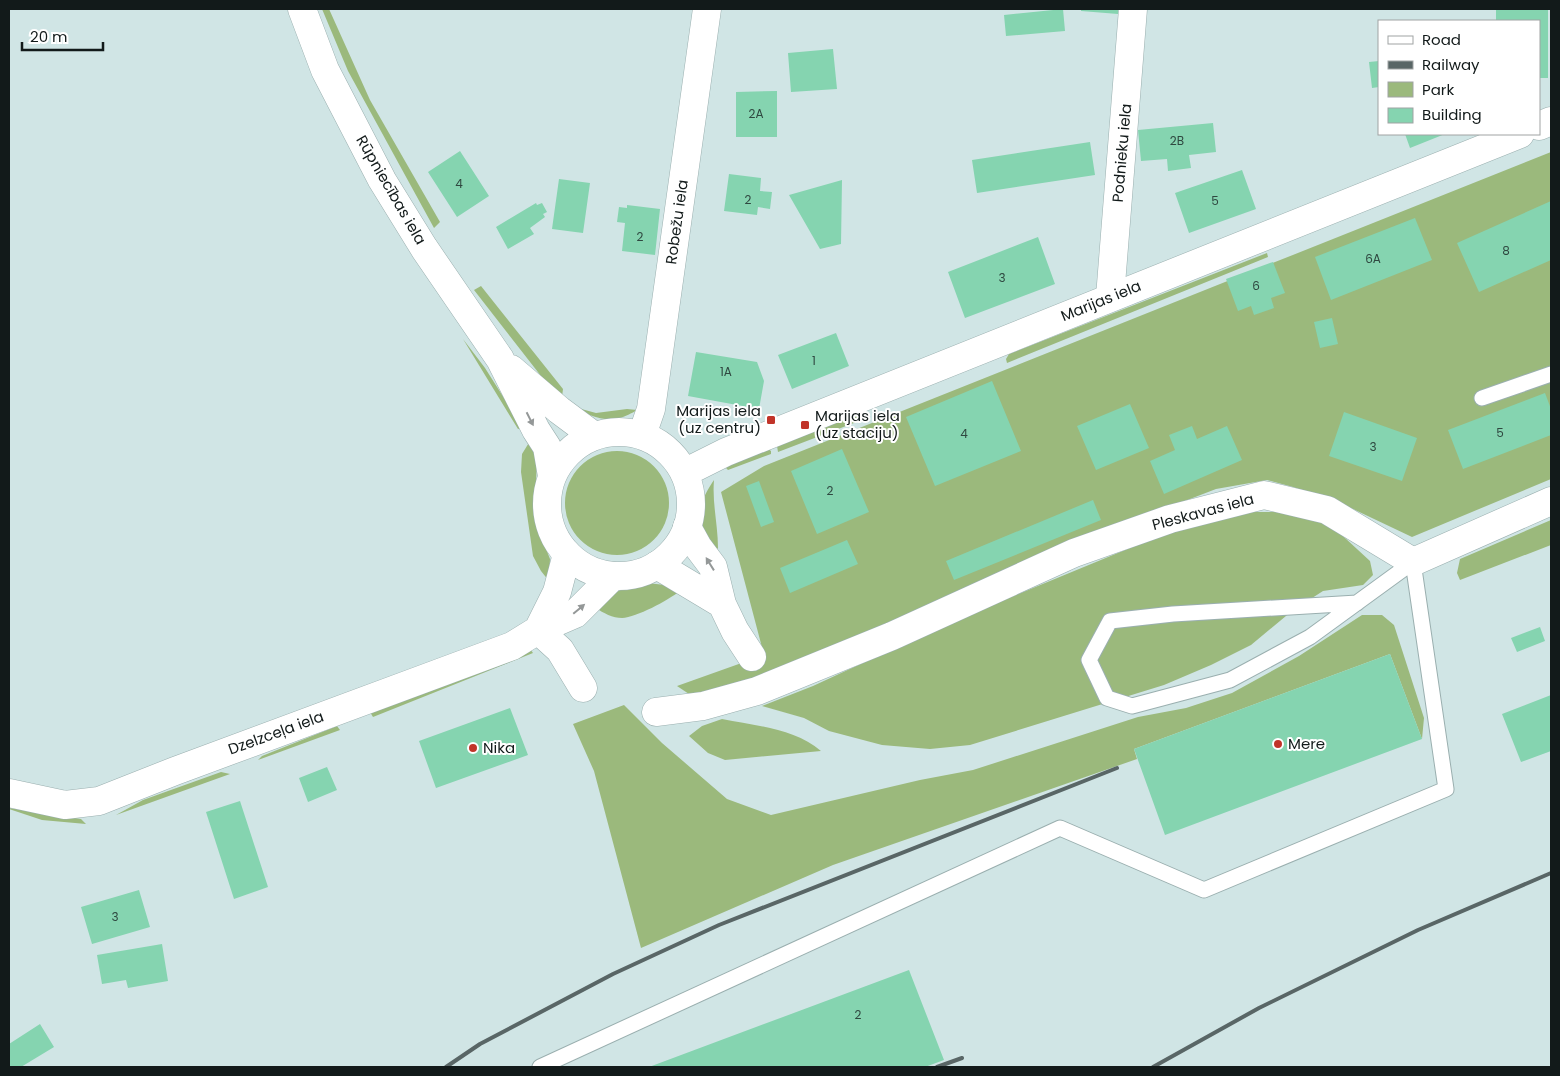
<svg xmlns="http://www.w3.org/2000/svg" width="1560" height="1076" viewBox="0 0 1560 1076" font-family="Poppins,sans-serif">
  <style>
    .green { fill: #9bb97c }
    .building { fill: #85d4b0 }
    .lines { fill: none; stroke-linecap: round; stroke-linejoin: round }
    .service-casing { stroke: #9aafaf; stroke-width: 17 }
    .minor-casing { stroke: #9aafaf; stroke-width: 29 }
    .tertiary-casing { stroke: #9aafaf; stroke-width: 29 }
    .service { stroke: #fff; stroke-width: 15 }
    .minor { stroke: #fff; stroke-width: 28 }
    .tertiary { stroke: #fff; stroke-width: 28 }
    .rail { stroke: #596666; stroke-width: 4 }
    .oneway { fill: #949898 }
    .poi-dot { fill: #c13429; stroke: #fff; stroke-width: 2 }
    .labels { text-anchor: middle; stroke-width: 4; stroke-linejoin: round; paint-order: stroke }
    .number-label { font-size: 12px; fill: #2f4840 }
    .street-label { font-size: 15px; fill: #121a1a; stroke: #fff }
    .poi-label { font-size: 15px; fill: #121a1a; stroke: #fff; text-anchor: start }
  </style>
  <rect width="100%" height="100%" fill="#d0e5e5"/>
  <path class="green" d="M 322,9 L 329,9 L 370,100 L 440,222 L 434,228 L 348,71 Z
    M 1551,152 L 1551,479 L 1412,537 L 1353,509 L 1293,487 L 1267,480 L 1216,489 L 1086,539 L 775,677 L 704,700 L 689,694 L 677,686 L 764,655 L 721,492 L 764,466 Z
    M 1267,253 L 1268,257 L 1007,363 L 1006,359 L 1009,354 L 1014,352 Z
    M 481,286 L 563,389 L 562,397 L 541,376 L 474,290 Z
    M 463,339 L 485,368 L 523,428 L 518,429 Z
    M 574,407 L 596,413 L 627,409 L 637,410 C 632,413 625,417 619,418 C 604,422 587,415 574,407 Z
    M 860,416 L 867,418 L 778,452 L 777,446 L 845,418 Z
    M 530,441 L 537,459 L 535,505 L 541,536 L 550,559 L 549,581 L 541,571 L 533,556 L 521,472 L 522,454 Z
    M 767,448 L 771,451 L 771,454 L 728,470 L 726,468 L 728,464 Z
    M565 503a52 52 0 1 1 104 0a52 52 0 1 1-104 0Z
    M 714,480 C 712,503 718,525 718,548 L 714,553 C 710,545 704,537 701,528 C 695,512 705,493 714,480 Z
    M 1240,512 L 1287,512 L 1332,526 L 1370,561 L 1373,575 L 1363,585 L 1323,591 L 1292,611 L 1251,645 L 1211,665 L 1164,685 L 970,745 L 930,749 L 882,745 L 829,731 L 804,718 L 762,706 L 813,686 L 958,619 L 1159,536 Z
    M 1551,520 L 1551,545 L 1460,580 L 1457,573 L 1460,559 Z
    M 638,582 L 665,585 L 680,591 C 667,601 637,617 622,618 C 613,618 603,613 596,608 L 612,594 Z
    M 1362,615 L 1382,615 L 1394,625 L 1424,718 L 1422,739 L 1390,654 L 1134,749 L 1137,759 L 833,865 L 641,948 L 594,771 L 573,724 L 624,705 L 662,743 L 727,799 L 771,815 L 920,780 L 973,770 L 1138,717 L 1186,708 L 1232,693 L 1299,656 Z
    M 530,649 L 533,653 L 373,717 L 370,712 Z
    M 722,719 C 756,726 794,728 821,751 L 725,760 L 708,753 L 689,736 L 702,726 Z
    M 337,726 L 340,730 L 258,760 L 262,756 Z
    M 221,772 L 230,774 L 116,815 L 143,800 Z
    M 9,808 L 81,819 L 86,824 L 42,820 L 9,809 Z"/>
  <path class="building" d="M 1063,9 L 1065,31 L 1006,36 L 1004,15 Z
    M 1081,9 L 1118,9 L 1118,14 L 1081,11 Z
    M 1496,9 L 1548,9 L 1548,78 L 1539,78 L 1539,21 L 1496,21 Z
    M 833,49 L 837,89 L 791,92 L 788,53 Z
    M 1379,61 L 1379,87 L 1372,88 L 1369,62 Z
    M 777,91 L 777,137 L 736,137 L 736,92 Z
    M 1213,123 L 1216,152 L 1189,155 L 1191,168 L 1168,171 L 1167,159 L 1141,161 L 1138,130 Z
    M 1405,134 L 1445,134 L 1410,148 Z
    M 1090,142 L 1095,175 L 977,193 L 972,160 Z
    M 460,151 L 489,196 L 457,217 L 428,172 Z
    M 1242,170 L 1256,209 L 1189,233 L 1175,193 Z
    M 729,174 L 761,178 L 760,191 L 772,192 L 770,209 L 758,207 L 757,215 L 724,211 Z
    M 559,179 L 590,183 L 583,233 L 552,229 Z
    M 842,180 L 841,244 L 820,249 L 789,195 Z
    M 1551,201 L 1551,260 L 1479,292 L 1457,243 Z
    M 536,203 L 537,205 L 542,203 L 547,212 L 543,214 L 545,217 L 530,228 L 534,234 L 508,249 L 496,227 Z
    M 627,205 L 660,209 L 655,255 L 622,251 L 625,223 L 617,222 L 619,207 L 627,208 Z
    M 1415,218 L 1432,260 L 1331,300 L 1315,257 Z
    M 1038,237 L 1055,284 L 965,318 L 948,272 Z
    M 1273,262 L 1285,293 L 1271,298 L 1274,308 L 1254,315 L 1251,306 L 1238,311 L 1226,279 Z
    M 1332,318 L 1338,344 L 1320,348 L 1314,322 Z
    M 836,333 L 849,366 L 792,389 L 778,355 Z
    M 696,352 L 757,362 L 764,381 L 759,409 L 688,396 Z
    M 992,381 L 1021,451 L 935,486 L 906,417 Z
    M 1545,393 L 1551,409 L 1551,435 L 1463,469 L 1448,430 Z
    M 1130,404 L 1149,448 L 1096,470 L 1077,426 Z
    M 1344,412 L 1417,438 L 1402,481 L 1329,456 Z
    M 1192,426 L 1197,439 L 1227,426 L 1242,460 L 1164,494 L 1150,461 L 1175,450 L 1169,435 Z
    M 842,449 L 869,512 L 817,534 L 791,471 Z
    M 759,481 L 774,522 L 761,527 L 746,486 Z
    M 1093,500 L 1101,520 L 954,580 L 946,561 Z
    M 847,540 L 858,564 L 790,593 L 780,568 Z
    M 1540,627 L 1545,641 L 1517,652 L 1511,638 Z
    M 1390,654 L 1422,739 L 1165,835 L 1134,749 Z
    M 1551,695 L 1551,751 L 1521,762 L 1502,714 Z
    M 510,708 L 528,755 L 436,788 L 419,741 Z
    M 327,767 L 337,790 L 308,802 L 299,778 Z
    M 240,801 L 268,887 L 234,899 L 206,812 Z
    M 139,890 L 150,927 L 92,944 L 81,907 Z
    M 162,944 L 168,981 L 128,988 L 126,980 L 102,984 L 97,955 Z
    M 909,970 L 944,1060 L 925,1067 L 649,1067 Z
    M 40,1024 L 54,1047 L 21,1067 L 9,1067 L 9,1044 Z"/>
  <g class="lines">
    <g class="service-casing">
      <path id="service" d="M 1482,398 L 1551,374
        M 540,1067 L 1060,828 L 1204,890 L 1446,789 L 1413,562 L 1310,637 L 1230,680 L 1132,706 L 1107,698 L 1089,660 L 1110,621 L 1173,614 L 1357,603"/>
    </g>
    <g class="minor-casing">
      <path id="minor" d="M 1110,297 L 1133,9
        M 642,435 L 651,409 L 707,9
        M 687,527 L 698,547 L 713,567 L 722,604 L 735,631 L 752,657
        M 657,565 L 722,604
        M 538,630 L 557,592 L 567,554
        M 538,630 L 560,650 L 583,688
        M 656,712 L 703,706 L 757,691 L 892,636 L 1074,553 L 1170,519 L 1264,495 L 1327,510 L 1413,562 L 1551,501
        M 9,793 L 65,805 L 99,801 L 175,771 L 512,646 L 538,630 L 575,614 L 613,576"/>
    </g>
    <g class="tertiary-casing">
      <path id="tertiary" d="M 302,9 L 325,70 L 382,180 L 424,248 L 500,359 L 536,430 L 547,447 L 552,476
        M 1539,126 L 1551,121
        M 511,369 L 559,410 L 594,436
        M547 504a72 72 0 1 1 144 0a72 72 0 1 1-144 0Z
        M 684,473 L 726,452 L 1520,134"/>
    </g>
    <use href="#service" class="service"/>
    <use href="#minor" class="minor"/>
    <use href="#tertiary" class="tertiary"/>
    <path class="rail" d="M 446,1067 L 480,1044 L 613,974 L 719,925 L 1117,768
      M 937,1067 L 962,1058
      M 1153,1067 L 1259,1008 L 1418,930 L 1551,873"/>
  </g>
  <defs><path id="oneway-solid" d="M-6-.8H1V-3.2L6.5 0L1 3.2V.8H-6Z" transform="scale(1.25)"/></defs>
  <g class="oneway">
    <use href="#oneway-solid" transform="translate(530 419) rotate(63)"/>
    <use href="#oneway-solid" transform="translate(710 564) rotate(-122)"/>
    <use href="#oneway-solid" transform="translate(579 609) rotate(-40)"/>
  </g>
  <g class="poi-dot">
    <rect x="766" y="415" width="10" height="10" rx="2.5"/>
    <rect x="800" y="420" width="10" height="10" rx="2.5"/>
    <circle cx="1278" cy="744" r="5"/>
    <circle cx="473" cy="748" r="5"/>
  </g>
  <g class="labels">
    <g class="number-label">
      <text x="756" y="118">2A</text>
      <text x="1177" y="145">2B</text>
      <text x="459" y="188">4</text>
      <text x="748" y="204">2</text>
      <text x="1215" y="205">5</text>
      <text x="640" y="241">2</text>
      <text x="1506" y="255">8</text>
      <text x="1373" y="263">6A</text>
      <text x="1002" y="282">3</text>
      <text x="1256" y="290">6</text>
      <text x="814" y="365">1</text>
      <text x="726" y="376">1A</text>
      <text x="1500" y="437">5</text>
      <text x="964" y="438">4</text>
      <text x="1373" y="451">3</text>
      <text x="830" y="495">2</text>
      <text x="115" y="921">3</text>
      <text x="858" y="1019">2</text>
    </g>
    <g class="street-label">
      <text transform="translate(1122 153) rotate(-85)" y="5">Podnieku iela</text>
      <text transform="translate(391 190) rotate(60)" y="5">Rūpniecības iela</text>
      <text transform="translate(677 222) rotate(-82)" y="5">Robežu iela</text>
      <text transform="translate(1101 301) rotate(-22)" y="5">Marijas iela</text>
      <text transform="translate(1203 512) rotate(-15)" y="5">Pleskavas iela</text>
      <text transform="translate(276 733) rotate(-20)" y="5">Dzelzceļa iela</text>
    </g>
    <g class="poi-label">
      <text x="761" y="416" text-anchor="end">Marijas iela<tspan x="761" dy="17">(uz centru)</tspan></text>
      <text x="815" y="421">Marijas iela<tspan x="815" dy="17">(uz staciju)</tspan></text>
      <text x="1288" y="749">Mere</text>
      <text x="483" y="753">Nika</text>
    </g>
  </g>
  <rect width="1560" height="1076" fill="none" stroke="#121a1a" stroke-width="20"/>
  <rect x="1378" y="20" width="162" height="115" fill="#ffffff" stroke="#a0a3a3"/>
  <rect x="1388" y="36" width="25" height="8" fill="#ffffff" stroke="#a0a3a3"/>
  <text x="1422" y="45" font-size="15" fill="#121a1a">Road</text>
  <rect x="1388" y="61" width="25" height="8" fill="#596666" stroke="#a0a3a3"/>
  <text x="1422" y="70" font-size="15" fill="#121a1a">Railway</text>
  <rect x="1388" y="82" width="25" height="15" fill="#9bb97c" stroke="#a0a3a3"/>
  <text x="1422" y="95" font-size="15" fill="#121a1a">Park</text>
  <rect x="1388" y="108" width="25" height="15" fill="#85d4b0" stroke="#a0a3a3"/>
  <text x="1422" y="120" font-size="15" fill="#121a1a">Building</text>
  <path d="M22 42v8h81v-8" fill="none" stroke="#121a1a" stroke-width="2.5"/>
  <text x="30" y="42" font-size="15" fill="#121a1a" stroke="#ffffff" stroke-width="4" paint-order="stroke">20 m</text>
</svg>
